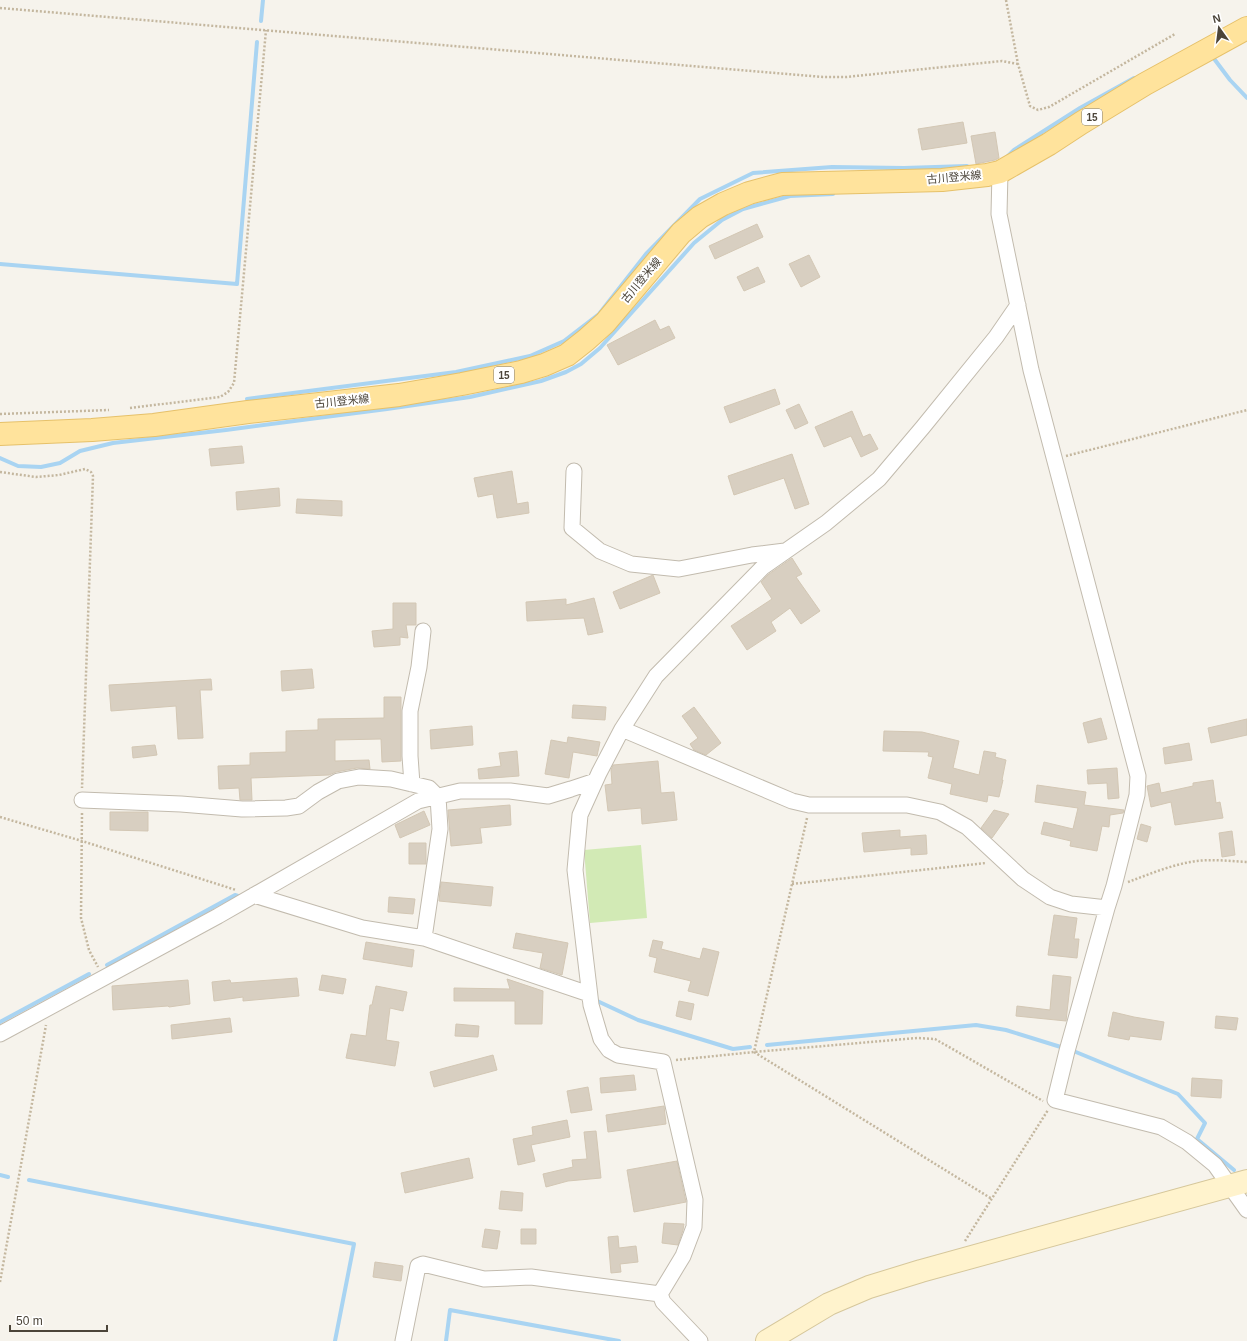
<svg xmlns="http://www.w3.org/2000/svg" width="1247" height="1341" viewBox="0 0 1247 1341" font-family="Arial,'Noto Sans JP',sans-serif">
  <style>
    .green { fill: #d2eab5 }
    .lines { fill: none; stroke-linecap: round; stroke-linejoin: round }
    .stream { stroke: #a9d4f2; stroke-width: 4 }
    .building { fill: #d8cfc1; stroke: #d3c7b4 }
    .street-casing { stroke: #c2bbae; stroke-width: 17 }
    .secondary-casing { stroke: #d6c79b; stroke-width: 24 }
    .primary-casing { stroke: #e6c16a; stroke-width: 24 }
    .path { stroke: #c4b79f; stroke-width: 2.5; stroke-dasharray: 2 2; stroke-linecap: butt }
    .street { stroke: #fff; stroke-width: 15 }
    .secondary { stroke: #fff3cd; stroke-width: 22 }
    .primary { stroke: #ffe39c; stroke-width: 22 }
    .labels { text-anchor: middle; stroke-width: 4; stroke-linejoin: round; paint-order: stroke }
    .shield { fill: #fff; stroke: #817c74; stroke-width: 1 }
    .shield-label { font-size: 10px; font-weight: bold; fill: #4b4439 }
    .street-label { font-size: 11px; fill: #4b4439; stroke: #fff }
  </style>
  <rect width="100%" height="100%" fill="#f6f3ec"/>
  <path class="green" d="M 641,845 L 647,918 L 590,923 L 584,850 Z"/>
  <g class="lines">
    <path class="stream" d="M 261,21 L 263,0
      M 1212,56 L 1230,80 L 1247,98
      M 1007,157 L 1014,150 L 1080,108 L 1134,78
      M 0,264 L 237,284 L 257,42
      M 247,399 L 456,372 L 530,356 L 564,341 L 599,314 L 646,254 L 700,199 L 753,173 L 832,167 L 904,168 L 967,166
      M 0,458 L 18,466 L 41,467 L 60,463 L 80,451 L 113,443 L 226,430 L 387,409 L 470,397 L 541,381 L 566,372 L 581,364 L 600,348 L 694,243 L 722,220 L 743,209 L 790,196 L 833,194
      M 107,965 L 235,895 L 238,896
      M 593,999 L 638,1020 L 733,1049 L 750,1047
      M 0,1022 L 89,974
      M 767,1045 L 976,1025 L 1006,1030 L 1064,1048
      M 1071,1050 L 1178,1094 L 1205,1123 L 1197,1139 L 1234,1170
      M 0,1175 L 8,1177
      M 29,1180 L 354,1244 L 335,1341
      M 446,1341 L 450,1310 L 619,1341"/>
  </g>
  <path class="building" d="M 963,122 L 967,143 L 922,150 L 918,129 Z
    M 995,132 L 999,158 L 995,160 L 976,164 L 971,136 Z
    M 757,224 L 763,237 L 715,259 L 709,246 Z
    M 809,255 L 820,277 L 801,287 L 789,264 Z
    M 758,267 L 765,282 L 744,291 L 737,277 Z
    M 655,320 L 660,330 L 669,326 L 675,338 L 618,365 L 607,345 Z
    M 775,389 L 780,404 L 730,423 L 724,407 Z
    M 799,404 L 808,423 L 795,429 L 786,410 Z
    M 852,411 L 863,437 L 870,434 L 878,449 L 861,457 L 851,436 L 824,447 L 815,427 Z
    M 242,446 L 244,463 L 211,466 L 209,449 Z
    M 792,454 L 809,504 L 795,509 L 784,478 L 734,495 L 728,476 Z
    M 512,471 L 517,504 L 528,502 L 529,513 L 497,518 L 493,494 L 478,497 L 474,478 Z
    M 279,488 L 280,506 L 237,510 L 236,492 Z
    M 297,499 L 342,501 L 342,516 L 296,513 Z
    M 792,558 L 802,574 L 796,577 L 820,611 L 801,624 L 790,608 L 771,622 L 776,631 L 747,650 L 731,626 L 772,599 L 761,582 L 769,574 Z
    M 653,575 L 660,593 L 620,609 L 613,592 Z
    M 594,598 L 603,632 L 588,635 L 584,618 L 527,621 L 526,602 L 566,599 L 566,605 Z
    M 393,603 L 416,603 L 416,625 L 406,625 L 408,638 L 400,637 L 400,645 L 374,647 L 372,631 L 393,629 Z
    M 312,669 L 314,688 L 282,691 L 281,671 Z
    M 211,679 L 212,690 L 200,690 L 203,738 L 178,739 L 176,706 L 111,711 L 109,685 Z
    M 384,697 L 401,697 L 401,761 L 382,762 L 381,739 L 335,740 L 335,761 L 369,760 L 370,769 L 357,768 L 336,772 L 329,775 L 251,778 L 252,800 L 240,800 L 239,788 L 219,789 L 218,766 L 250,765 L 250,753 L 286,752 L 286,731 L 318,730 L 318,719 L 384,718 Z
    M 573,705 L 606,707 L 605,720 L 572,718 Z
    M 694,707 L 721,743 L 706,755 L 694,750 L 690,744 L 698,738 L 682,716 Z
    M 1101,718 L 1107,739 L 1088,743 L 1083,723 Z
    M 1247,719 L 1247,735 L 1211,743 L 1208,728 Z
    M 472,726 L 473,745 L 431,749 L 430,730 Z
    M 884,731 L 922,732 L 959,741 L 953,768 L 979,775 L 984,751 L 996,753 L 995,757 L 1006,760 L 1002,780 L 1003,780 L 999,797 L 988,795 L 987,802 L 950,794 L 952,784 L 928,778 L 933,757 L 928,756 L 929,752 L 883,751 Z
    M 568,737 L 600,742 L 597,756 L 573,752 L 569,778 L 545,774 L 551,740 L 567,743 Z
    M 1189,743 L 1192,760 L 1165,764 L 1163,748 Z
    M 155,745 L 157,755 L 133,758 L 132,747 Z
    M 517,751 L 519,776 L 479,779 L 478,769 L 501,766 L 499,753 Z
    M 658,761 L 661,793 L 674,792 L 677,820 L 642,824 L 641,808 L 608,811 L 605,785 L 612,784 L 611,770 L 613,765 Z
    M 1117,768 L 1119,798 L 1108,799 L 1107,783 L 1088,784 L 1087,770 Z
    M 1213,780 L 1216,803 L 1220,802 L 1223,818 L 1175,825 L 1171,802 L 1151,807 L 1147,786 L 1159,783 L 1161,793 L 1193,786 L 1193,783 Z
    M 1037,785 L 1086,792 L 1084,805 L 1124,810 L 1123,813 L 1110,815 L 1109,827 L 1102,826 L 1097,851 L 1070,846 L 1071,841 L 1041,834 L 1044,822 L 1073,829 L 1078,808 L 1035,802 Z
    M 510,805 L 511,825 L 480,828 L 482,843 L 451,846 L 448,810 Z
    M 994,810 L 1009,814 L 992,838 L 981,828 Z
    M 424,811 L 430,825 L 400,838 L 395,825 Z
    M 110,812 L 148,812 L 148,831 L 110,830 Z
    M 1141,824 L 1151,827 L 1147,842 L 1137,839 Z
    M 900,830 L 900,837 L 926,835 L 927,854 L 911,855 L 911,848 L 864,852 L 862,833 Z
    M 1232,831 L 1235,855 L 1222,857 L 1219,833 Z
    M 409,843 L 426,843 L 426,864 L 409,864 Z
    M 441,882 L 493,887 L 491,906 L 439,901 Z
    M 389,897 L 415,899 L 413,914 L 388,912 Z
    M 1054,915 L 1077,918 L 1074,939 L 1079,939 L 1077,958 L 1048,955 Z
    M 516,933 L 568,943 L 562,975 L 540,968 L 543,953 L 513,948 Z
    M 653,940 L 663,942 L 661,949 L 700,959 L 703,948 L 719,952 L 708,996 L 688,991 L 691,981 L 654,972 L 657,958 L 649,956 Z
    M 366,942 L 414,950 L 412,967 L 363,959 Z
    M 322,975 L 346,979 L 343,994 L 319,990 Z
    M 1053,975 L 1071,977 L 1066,1021 L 1016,1016 L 1017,1006 L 1050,1010 Z
    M 297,978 L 299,996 L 243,1001 L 243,997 L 214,1001 L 212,982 L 230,980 L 231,983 Z
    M 507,979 L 543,991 L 542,1024 L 515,1024 L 515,1001 L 454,1001 L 454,988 L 510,989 Z
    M 188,980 L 190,1004 L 169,1007 L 168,1006 L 113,1010 L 112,986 Z
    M 376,986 L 407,992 L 403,1011 L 390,1008 L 386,1040 L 399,1042 L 395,1066 L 346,1058 L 351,1034 L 366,1036 L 370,1005 L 372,1005 Z
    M 679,1001 L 694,1004 L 691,1020 L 676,1016 Z
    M 1113,1012 L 1134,1017 L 1164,1022 L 1161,1040 L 1130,1036 L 1129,1040 L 1108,1036 Z
    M 1216,1016 L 1238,1018 L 1236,1030 L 1215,1028 Z
    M 230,1018 L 232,1032 L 172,1039 L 171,1025 Z
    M 456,1024 L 479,1026 L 478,1037 L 455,1036 Z
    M 493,1055 L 497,1070 L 434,1087 L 430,1072 Z
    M 634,1075 L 636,1090 L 601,1093 L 600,1078 Z
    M 1192,1078 L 1222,1080 L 1221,1098 L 1191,1096 Z
    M 588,1087 L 592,1110 L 571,1113 L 567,1091 Z
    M 664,1106 L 666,1124 L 608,1132 L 606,1115 Z
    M 567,1120 L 570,1137 L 531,1145 L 535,1161 L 518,1165 L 513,1139 L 533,1135 L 532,1127 Z
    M 596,1131 L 601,1178 L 568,1181 L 546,1187 L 543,1174 L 573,1167 L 572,1160 L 587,1159 L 584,1132 Z
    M 469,1158 L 473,1178 L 405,1193 L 401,1173 Z
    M 677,1161 L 686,1202 L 634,1212 L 627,1170 Z
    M 501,1191 L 523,1193 L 522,1211 L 499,1209 Z
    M 664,1223 L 684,1224 L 683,1230 L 678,1245 L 662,1243 Z
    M 485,1229 L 500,1231 L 497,1249 L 482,1247 Z
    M 521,1229 L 536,1229 L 536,1244 L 521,1244 Z
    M 618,1236 L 619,1248 L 636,1246 L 638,1262 L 620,1264 L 621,1272 L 611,1273 L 608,1237 Z
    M 375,1262 L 403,1266 L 401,1281 L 373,1277 Z"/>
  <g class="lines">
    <g class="street-casing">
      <path id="street" d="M 1000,172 L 999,214 L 1031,370 L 1138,776 L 1137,795 L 1114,886 L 1107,908 L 1067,1051 L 1055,1100 L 1161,1127 L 1187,1142 L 1215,1165 L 1247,1210
        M 574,471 L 572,528 L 600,551 L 631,564 L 679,569 L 752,555 L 785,551
        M 622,729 L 792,801 L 809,805 L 907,805 L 940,812 L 967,827 L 1023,879 L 1050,897 L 1071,904 L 1107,908
        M 412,784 L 410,756 L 410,711 L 419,667 L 423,631
        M 82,800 L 181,804 L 242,809 L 286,808 L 299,806 L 318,792 L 338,781 L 359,777 L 391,779 L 429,788 L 438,797 L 440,829 L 424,938
        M 254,895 L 362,928 L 424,938 L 589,994
        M 0,1034 L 218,916 L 418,801 L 460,791 L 510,791 L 548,796 L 571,789 L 595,781
        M 403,1341 L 418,1266 L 423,1264 L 484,1279 L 531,1277 L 660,1294
        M 700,1341 L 663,1302 L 660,1294 L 683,1256 L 694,1227 L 695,1200 L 663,1062 L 618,1055 L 609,1050 L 601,1039 L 591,1005 L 575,870 L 580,815 L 599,773 L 622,729 L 656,676 L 763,567 L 826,523 L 879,479 L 923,427 L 996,337 L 1018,305"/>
    </g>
    <g class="secondary-casing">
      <path id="secondary" d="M 767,1341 L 829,1304 L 869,1287 L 921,1271 L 1247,1181"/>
    </g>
    <g class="primary-casing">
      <path id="primary" d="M 0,434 L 92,430 L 154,425 L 248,412 L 399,395 L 462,384 L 521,372 L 544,365 L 567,355 L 586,340 L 605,323 L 681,233 L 700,217 L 723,204 L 749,193 L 782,184 L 942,180 L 987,175 L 1000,172 L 1049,144 L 1081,123 L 1145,84 L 1247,28"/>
    </g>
    <path class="path" d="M 1006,0 L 1018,64 L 1030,106 L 1038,110 L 1049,107 L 1175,34
      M 0,8 L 823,77 L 846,77 L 1002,61 L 1018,64
      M 130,408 L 220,397 L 228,392 L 234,383 L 266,30
      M 0,414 L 109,410
      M 1066,456 L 1247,410
      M 0,472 L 36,477 L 59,475 L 85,469 L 91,472 L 93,476 L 82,788
      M 82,813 L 81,918 L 89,950 L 98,967
      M 0,817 L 82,841 L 236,890
      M 807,818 L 754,1052 L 992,1199
      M 1128,882 C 1150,874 1173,864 1197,861 C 1213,859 1230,861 1247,862
      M 792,884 L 986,863
      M 676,1060 L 754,1052 L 917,1038 L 935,1039 L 1043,1101
      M 965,1241 L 1048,1110
      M 0,1282 L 46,1025"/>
    <use href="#street" class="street"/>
    <use href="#secondary" class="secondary"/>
    <use href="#primary" class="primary"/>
  </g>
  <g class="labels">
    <g class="shield">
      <rect x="1082" y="109" width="20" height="16" rx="3"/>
      <rect x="494" y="367" width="20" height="16" rx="3"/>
    </g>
    <g class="shield-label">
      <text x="1092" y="121">15</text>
      <text x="504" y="379">15</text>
    </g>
    <g class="street-label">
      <text transform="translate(954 177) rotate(-5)" y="4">古川登米線</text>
      <text transform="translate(641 280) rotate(-50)" y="4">古川登米線</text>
      <text transform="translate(342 401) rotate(-6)" y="4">古川登米線</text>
    </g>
  </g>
  <g transform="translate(1219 28) rotate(346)" stroke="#ffffff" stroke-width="3" paint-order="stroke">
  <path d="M0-3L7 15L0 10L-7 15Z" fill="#4b4439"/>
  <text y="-6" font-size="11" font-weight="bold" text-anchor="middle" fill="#4b4439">N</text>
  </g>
  <path d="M10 1325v6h97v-6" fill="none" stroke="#4b4439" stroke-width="2"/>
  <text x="16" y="1325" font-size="12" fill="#4b4439" stroke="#ffffff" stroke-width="3" paint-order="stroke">50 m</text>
</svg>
